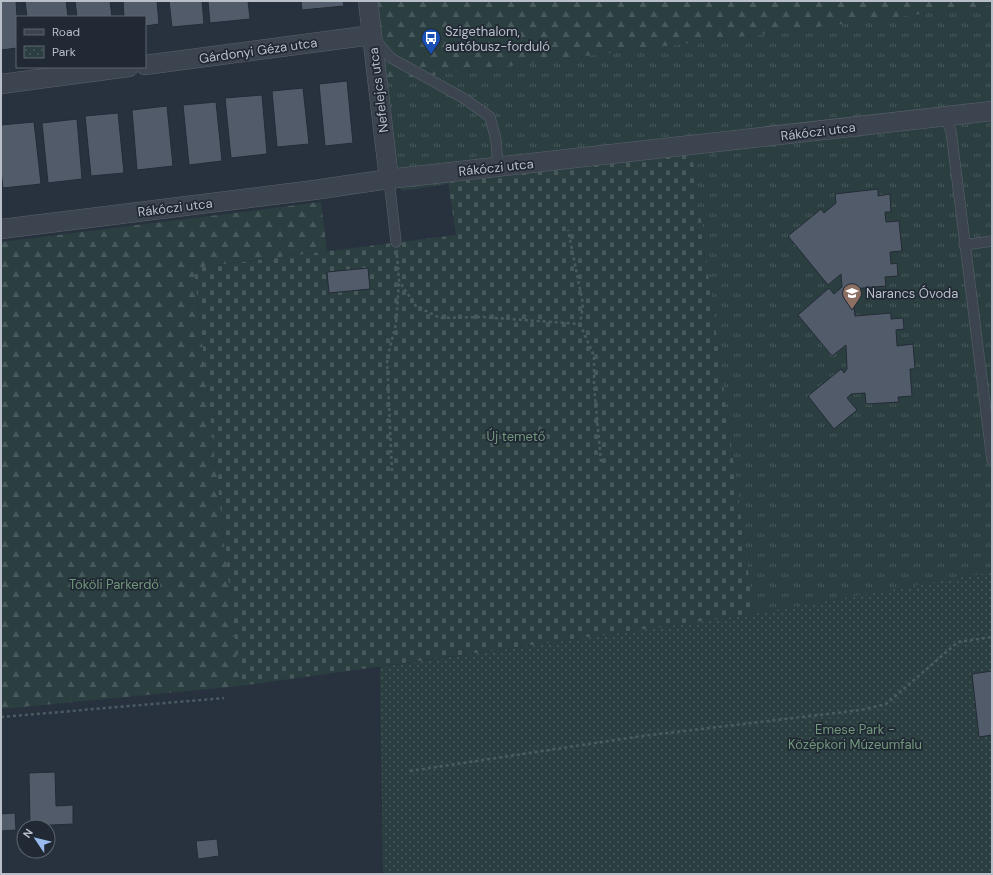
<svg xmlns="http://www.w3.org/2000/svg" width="993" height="875" viewBox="0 0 993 875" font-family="'DM Sans',sans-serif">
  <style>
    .grass { fill: url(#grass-tufts) }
    .forest { fill: url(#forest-firs) }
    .cemetery { fill: url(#cemetery-stones) }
    .park { fill: url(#park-dots) }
    .building { fill: #525b69; stroke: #232b36 }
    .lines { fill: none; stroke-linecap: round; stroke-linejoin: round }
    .service-casing { stroke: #5a626c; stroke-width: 11 }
    .minor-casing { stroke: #5a626c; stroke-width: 20 }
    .path { stroke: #4a5c5f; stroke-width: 2.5; stroke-dasharray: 3 3; stroke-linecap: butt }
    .service { stroke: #3c444f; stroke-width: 10 }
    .minor { stroke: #3c444f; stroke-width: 19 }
    .labels { text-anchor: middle; stroke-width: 3.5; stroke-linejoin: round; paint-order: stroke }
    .poi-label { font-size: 13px; fill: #b9bfc9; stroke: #212934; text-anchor: start }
    .street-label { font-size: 13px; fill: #b9bfc9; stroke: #212934 }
    .park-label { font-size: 13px; fill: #72987b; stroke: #212934 }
  </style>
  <defs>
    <pattern id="grass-tufts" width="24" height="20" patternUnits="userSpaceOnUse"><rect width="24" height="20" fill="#2b3f41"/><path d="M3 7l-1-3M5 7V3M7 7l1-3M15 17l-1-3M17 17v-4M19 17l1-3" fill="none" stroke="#48595b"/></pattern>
    <pattern id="forest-firs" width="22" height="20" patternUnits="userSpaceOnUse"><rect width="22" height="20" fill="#2b3f41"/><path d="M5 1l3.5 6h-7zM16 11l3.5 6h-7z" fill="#48595b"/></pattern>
    <pattern id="cemetery-stones" width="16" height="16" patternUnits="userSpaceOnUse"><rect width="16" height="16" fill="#2b3f41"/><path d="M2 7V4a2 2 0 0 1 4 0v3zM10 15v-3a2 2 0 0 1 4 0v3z" fill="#48595b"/></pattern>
    <pattern id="park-dots" width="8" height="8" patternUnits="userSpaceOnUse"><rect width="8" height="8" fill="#2b3f41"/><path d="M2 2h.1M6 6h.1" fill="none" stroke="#48595b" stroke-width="1.8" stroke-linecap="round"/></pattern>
  </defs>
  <rect width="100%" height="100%" fill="#28323f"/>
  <path class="grass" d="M 992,5 L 992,572 L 754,614 L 691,146 L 448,182 L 448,184 L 401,191 L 387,81 Z"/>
  <path class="forest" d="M 377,1 L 992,1 L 992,5 L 387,81 Z
    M 321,202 L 327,251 L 194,268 L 240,686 L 1,709 L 1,242 Z"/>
  <path class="cemetery" d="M 691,146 L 754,614 L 240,686 L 194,268 L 456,235 L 448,182 Z"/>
  <path class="park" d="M 992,572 L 992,874 L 383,874 L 380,667 L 754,614 Z"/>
  <path class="building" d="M 1,1 L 16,1 L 17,17 L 17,48 L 1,50 Z
    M 25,1 L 66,1 L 68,17 L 27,17 Z
    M 75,1 L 110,1 L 112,17 L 77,17 Z
    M 123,1 L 157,1 L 159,24 L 145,26 L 145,17 L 124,17 Z
    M 169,1 L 202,1 L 204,24 L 172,27 Z
    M 208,1 L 248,1 L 250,19 L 210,23 Z
    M 301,1 L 343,1 L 344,6 L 302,10 Z
    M 347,81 L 353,143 L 325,146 L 319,84 Z
    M 303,88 L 309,144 L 277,147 L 272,91 Z
    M 262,95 L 267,154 L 231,158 L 225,98 Z
    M 216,102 L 222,161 L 189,165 L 183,105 Z
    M 167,106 L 173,166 L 137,170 L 132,110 Z
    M 118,113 L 124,173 L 91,176 L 85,116 Z
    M 77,119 L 82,179 L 48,183 L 42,123 Z
    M 34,122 L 41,184 L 3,188 L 1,172 L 1,125 Z
    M 878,189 L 878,196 L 890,194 L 891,212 L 885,212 L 886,222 L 899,221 L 902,251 L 890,252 L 891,264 L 897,263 L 898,276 L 885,277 L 886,286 L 852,289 L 855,316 L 891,313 L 891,319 L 903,318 L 904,329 L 896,330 L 897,346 L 913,344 L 915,369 L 910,369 L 912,396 L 898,397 L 899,402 L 866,404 L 865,393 L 851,394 L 847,398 L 857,410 L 834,429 L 808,396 L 841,369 L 844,373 L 847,369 L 846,345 L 832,356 L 798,315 L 829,288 L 834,294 L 842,287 L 841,274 L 828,285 L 788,236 L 821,209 L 824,213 L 836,203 L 835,194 Z
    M 368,268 L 370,289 L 329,293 L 327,272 Z
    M 992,671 L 992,735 L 979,737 L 972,674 Z
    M 55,772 L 56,806 L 73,805 L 73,824 L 30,826 L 29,773 Z
    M 15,813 L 16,830 L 1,831 L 1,814 Z
    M 217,839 L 219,856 L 198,859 L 196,841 Z"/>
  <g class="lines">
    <g class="service-casing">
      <path id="service" d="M 374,38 L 391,58 L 465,99 L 490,117 L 496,140 L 498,167
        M 945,116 L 951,131 L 992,460
        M 389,179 L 396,242
        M 964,245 L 992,241"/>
    </g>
    <g class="minor-casing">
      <path id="minor" d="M 368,1 L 389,179
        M 145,65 L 372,35
        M 1,84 L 129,67
        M 1,229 L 314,190 L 389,179 L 992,111"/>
    </g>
    <path class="path" d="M 397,255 L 399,281 L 416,306 L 440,318 L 482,317 L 580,324 L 583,304 L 568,230
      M 580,324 L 594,356 L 594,386 L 601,462
      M 392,471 L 387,359 L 396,324 L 399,281
      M 1,717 L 224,698
      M 410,771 L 642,736 L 861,710 L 886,704 L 958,642 L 992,637"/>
    <use href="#service" class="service"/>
    <use href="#minor" class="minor"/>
  </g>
  <defs>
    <g id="bus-pin" transform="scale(1)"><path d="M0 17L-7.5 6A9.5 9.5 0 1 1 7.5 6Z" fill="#1a4fb4" stroke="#212934"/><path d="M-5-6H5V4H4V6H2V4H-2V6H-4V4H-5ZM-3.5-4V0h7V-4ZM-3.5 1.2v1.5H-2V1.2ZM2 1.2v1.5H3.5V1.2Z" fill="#fff"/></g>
    <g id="school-pin" transform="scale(1)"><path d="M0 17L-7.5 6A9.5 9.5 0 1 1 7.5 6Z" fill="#8d6e63" stroke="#212934"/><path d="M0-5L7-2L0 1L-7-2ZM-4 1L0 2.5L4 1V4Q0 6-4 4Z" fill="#fff"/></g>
  </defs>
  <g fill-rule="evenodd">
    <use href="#bus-pin" x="431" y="38"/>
    <use href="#school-pin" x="852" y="293"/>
  </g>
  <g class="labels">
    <g class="poi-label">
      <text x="445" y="36">Szigethalom,<tspan x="445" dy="15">autóbusz-forduló</tspan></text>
      <text x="866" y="298">Narancs Óvoda</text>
    </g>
    <g class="street-label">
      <text transform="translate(258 50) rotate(-8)" y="5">Gárdonyi Géza utca</text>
      <text transform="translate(378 90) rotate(-97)" y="5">Nefelejcs utca</text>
      <text transform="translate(818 131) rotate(-7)" y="5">Rákóczi utca</text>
      <text transform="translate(496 167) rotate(-6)" y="5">Rákóczi utca</text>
      <text transform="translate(175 207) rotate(-7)" y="5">Rákóczi utca</text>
    </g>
    <g class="park-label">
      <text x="516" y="441">Új temető</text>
      <text x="114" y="589">Tököli Parkerdő</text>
      <text x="855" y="734">Emese Park -<tspan x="855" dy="15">Középkori Múzeumfalu</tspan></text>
    </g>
  </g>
  <rect width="993" height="875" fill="none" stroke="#b9bfc9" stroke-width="4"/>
  <rect x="16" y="16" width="130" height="52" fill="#212934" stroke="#5e6570"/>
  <rect x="24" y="29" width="20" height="6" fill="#3c444f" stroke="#5e6570"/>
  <text x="52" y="36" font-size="12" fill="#b9bfc9">Road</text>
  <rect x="24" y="46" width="20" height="12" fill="url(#park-dots)" stroke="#5e6570"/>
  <text x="52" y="56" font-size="12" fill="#b9bfc9">Park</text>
  <g transform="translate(36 839) rotate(305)"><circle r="19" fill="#212934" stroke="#5e6570"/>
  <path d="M0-3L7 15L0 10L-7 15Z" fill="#98baef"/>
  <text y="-6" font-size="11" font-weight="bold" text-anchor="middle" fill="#b9bfc9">N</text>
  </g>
</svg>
